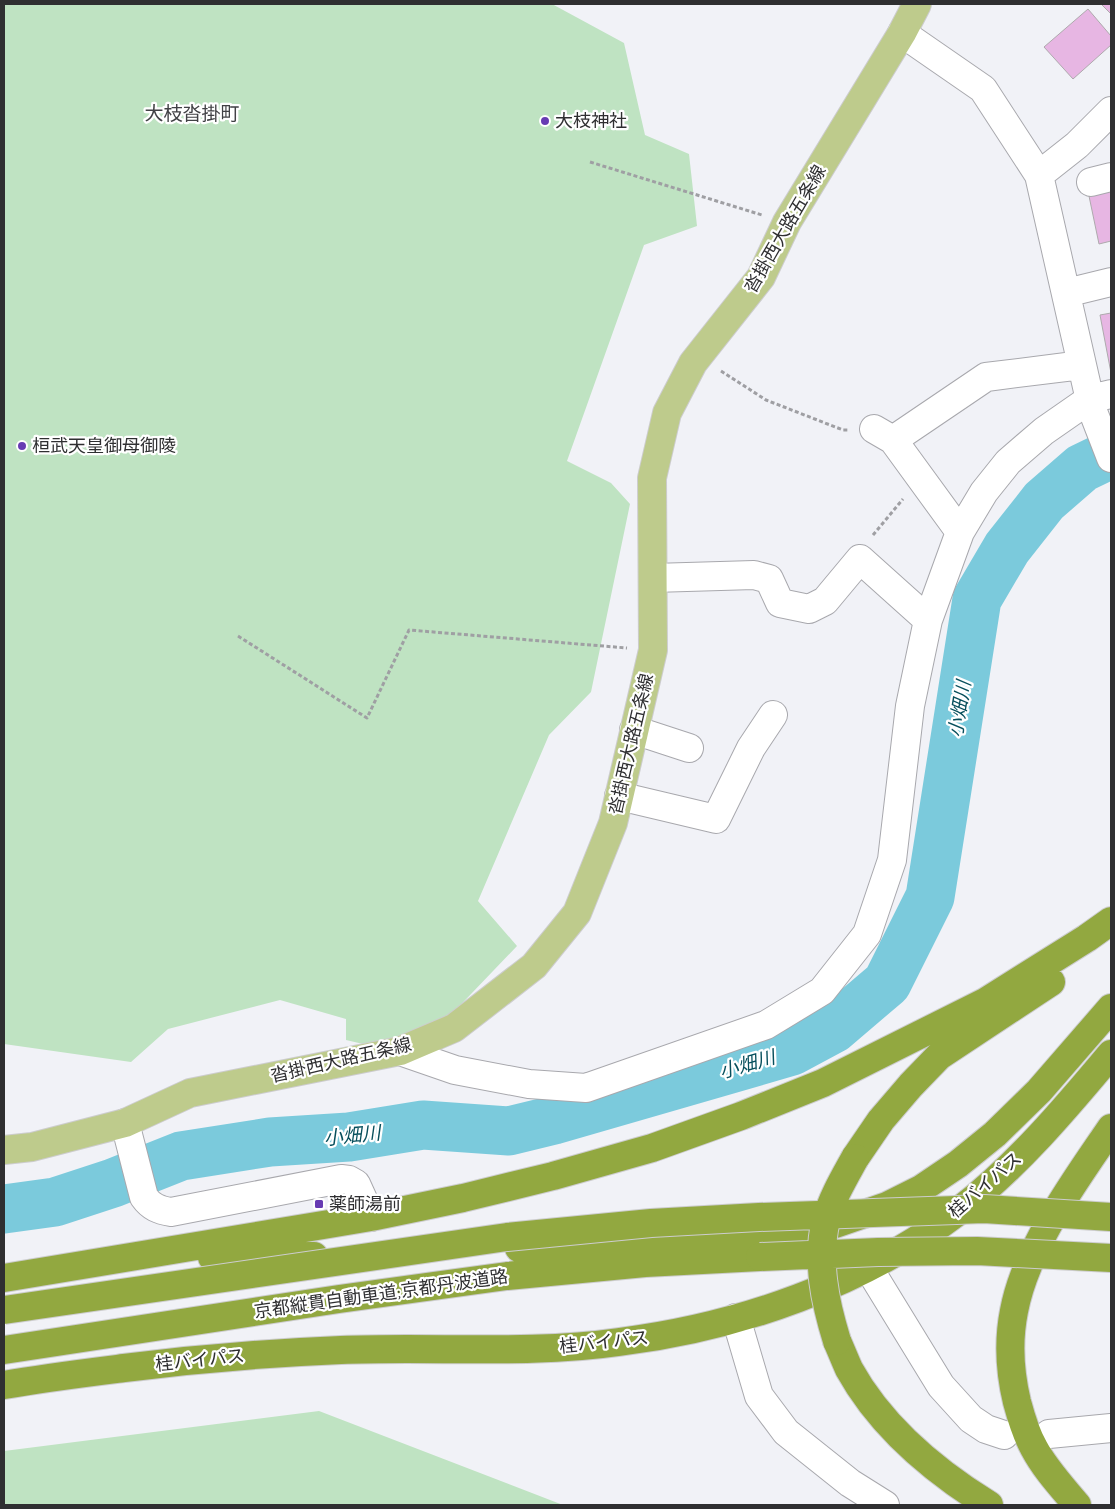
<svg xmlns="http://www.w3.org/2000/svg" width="1115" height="1509" viewBox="0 0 1115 1509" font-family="'Alegreya Sans','Noto Sans JP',sans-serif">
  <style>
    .green { fill: #bfe3c2 }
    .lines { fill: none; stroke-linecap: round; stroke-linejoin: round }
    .river { stroke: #7bcadc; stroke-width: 49 }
    .building { fill: #e7b6e3; stroke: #aeaaad }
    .minor-casing { stroke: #a8a8ad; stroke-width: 30 }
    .major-casing { stroke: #cdcdce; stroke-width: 30 }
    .highway-casing { stroke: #cdcdce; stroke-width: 30 }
    .path { stroke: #9f9fa3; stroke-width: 3; stroke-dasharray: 4 2.5; stroke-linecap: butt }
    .minor { stroke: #fff; stroke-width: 28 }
    .major { stroke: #becb8c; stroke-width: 28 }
    .highway { stroke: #92a840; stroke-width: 28 }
    .highway-bridge-casing { stroke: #cdcdce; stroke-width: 30; stroke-linecap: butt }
    .highway-bridge { stroke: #92a840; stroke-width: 28 }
    .poi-dot { fill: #673bb3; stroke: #fff; stroke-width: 2 }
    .labels { text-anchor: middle; stroke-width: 4.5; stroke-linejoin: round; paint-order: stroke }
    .poi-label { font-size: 18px; fill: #2f2f31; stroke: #fff; text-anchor: start }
    .street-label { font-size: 18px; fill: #2f2f31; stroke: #fff }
    .neighbourhood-label { font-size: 19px; fill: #414145; stroke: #fff }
    .water-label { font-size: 19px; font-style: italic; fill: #074f5c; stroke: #fff }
  </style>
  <rect width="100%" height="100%" fill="#f1f2f7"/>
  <path class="green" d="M 4,4 L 552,4 L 624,43 L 645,135 L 689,154 L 697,226 L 644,245 L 567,461 L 611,483 L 630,504 L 591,692 L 549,735 L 478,901 L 517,946 L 449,1017 L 376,1047 L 346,1040 L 346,1019 L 280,1000 L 168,1029 L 131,1062 L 4,1044 Z
    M 319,1411 L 563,1505 L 4,1505 L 4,1451 Z"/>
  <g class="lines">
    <path class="river" d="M 4,1209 L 55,1202 L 113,1183 L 181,1156 L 270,1142 L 349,1137 L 423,1125 L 509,1131 L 554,1120 L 792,1051 L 833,1029 L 887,983 L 930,897 L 977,599 L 1007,548 L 1044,501 L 1082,468 L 1111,454"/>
  </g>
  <path class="building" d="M 1101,4 L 1111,4 L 1111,14 Z
    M 1088,9 L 1111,36 L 1111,45 L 1073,79 L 1044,47 Z
    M 1111,191 L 1111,241 L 1099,244 L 1089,196 Z
    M 1111,313 L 1111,373 L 1100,315 Z"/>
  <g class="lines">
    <g class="minor-casing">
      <path id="minor" d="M 902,33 L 983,89 L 1039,175 L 1092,409 L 1111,458
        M 1039,175 L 1077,145 L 1111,111
        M 1091,182 L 1111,177
        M 1066,293 L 1111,282
        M 874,429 L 893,440 L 960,532
        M 893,440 L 986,377 L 1082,365
        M 653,578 L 754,575 L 769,579 L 780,603 L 809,609 L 825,601 L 860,559 L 928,620
        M 634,730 L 689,748
        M 619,796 L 716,819 L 751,748 L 773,715
        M 400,1051 L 455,1070 L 529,1084 L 586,1088 L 766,1025 L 822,991 L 867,934 L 892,860 L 910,706 L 928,620 L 960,532 L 984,492 L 1008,462 L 1044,431 L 1090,399 L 1111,394
        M 125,1123 L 144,1197 C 151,1207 159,1210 171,1212 L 341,1179 L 349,1180 L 356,1184 L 371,1217
        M 868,1267 L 941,1386 L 971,1419 L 986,1429 L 1004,1435
        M 736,1318 L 759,1396 L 786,1432 L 850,1483 L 885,1505
        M 1049,1434 L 1111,1428"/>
    </g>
    <g class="major-casing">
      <path id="major" d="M 4,1150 L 32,1147 L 125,1123 L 190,1093 L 400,1051 L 454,1028 L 534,966 L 577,913 L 613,823 L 653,650 L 652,478 L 667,413 L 693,363 L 761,277 L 787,222 L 902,33 L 917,4"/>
    </g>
    <g class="highway-casing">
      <path id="highway" d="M 855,1158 L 881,1120 L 911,1085 L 939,1056 L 1051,982
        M 519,1248 L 790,1233 L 835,1224 L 887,1206 L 921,1189 L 958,1164 L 995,1134 L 1039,1091 L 1111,1008
        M 212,1257 L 314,1256
        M 4,1278 L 371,1217 L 463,1198 L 553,1176 L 652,1148 L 741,1116 L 823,1083 L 985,1002 L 1087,938 L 1111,921
        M 837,1341 C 841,1350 845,1360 849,1369 C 881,1427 934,1471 989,1505
        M 4,1350 L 339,1299 L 507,1276 L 645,1263 L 760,1257
        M 4,1385 C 43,1378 84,1373 124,1368 C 196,1359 268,1353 341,1350 C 432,1346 529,1355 619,1342 C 739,1327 863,1284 960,1210 C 1017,1166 1065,1109 1111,1054
        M 1077,1505 C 1062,1487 1045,1469 1034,1448 C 1026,1434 1021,1417 1017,1402 C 1010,1373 1008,1341 1014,1311 C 1026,1247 1075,1181 1111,1128"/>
    </g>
    <path class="path" d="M 590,162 L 762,215
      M 721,371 L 766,400 L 843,430 L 848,430
      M 873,535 L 903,499
      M 238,636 L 367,718 L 409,630 L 627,648"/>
    <use href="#minor" class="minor"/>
    <use href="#major" class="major"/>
    <use href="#highway" class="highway"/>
    <g class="highway-bridge-casing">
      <path id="highway-bridge" d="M 760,1257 L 878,1252 L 977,1251 L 1111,1258
        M 4,1310 L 507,1237 L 651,1223 L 759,1217 L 984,1209 L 1111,1217
        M 837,1341 C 825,1302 816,1261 826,1220 C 832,1198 844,1178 855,1158"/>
    </g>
    <use href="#highway-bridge" class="highway-bridge"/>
  </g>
  <g class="poi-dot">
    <circle cx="545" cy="121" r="5"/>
    <circle cx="22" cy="446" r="5"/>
    <rect x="314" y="1199" width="10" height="10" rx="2.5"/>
  </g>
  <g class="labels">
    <g class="poi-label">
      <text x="555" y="127">大枝神社</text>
      <text x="32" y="452">桓武天皇御母御陵</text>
      <text x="329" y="1210">薬師湯前</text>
    </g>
    <g class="street-label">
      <text transform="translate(785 229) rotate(-60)" y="6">沓掛西大路五条線</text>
      <text transform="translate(631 744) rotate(-77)" y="6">沓掛西大路五条線</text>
      <text transform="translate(341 1060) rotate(-13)" y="6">沓掛西大路五条線</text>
      <text transform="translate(985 1185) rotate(-41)" y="6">桂バイパス</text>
      <text transform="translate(381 1294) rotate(-8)" y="6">京都縦貫自動車道;京都丹波道路</text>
      <text transform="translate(604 1342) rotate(-6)" y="6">桂バイパス</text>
      <text transform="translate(200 1360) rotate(-6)" y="6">桂バイパス</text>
    </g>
    <g class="neighbourhood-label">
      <text x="192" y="120">大枝沓掛町</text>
    </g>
    <g class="water-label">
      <text transform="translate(959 709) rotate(-81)" y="7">小畑川</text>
      <text transform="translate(747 1064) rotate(-16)" y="7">小畑川</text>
      <text transform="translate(352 1135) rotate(-6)" y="7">小畑川</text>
    </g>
  </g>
  <rect width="1115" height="1509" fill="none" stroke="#2f2f31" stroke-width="10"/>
</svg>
